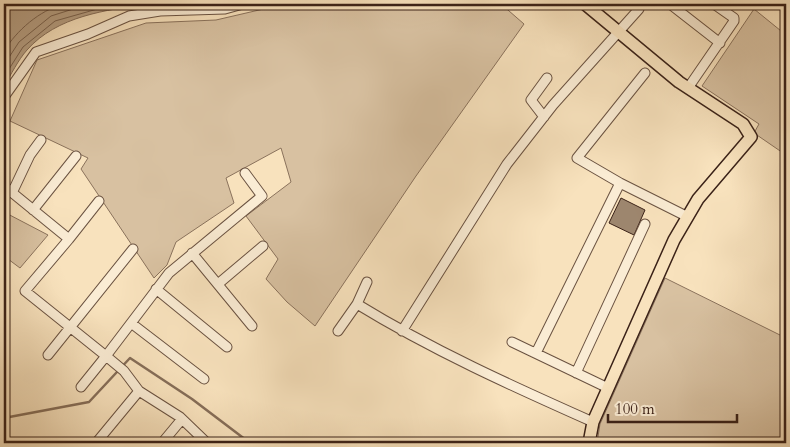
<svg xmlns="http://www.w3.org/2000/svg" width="790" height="447" viewBox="0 0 790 447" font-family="Cardo,serif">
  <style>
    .green { fill: #d8c1a1; stroke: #8a725c }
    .water { fill: #b8a185; stroke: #866e59 }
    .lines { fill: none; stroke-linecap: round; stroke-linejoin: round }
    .shore { stroke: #7a624e; stroke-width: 1 }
    .stream { stroke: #866e59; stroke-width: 2.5 }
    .building { fill: #9d866e; stroke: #3b2218 }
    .minor-casing { stroke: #6a5241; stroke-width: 11 }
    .major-casing { stroke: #3b2218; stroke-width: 14 }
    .minor { stroke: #faecd4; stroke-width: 9 }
    .major { stroke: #f8e2bd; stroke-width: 11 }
  </style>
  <rect width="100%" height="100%" fill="#f8e2bd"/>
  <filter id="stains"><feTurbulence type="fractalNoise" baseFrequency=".004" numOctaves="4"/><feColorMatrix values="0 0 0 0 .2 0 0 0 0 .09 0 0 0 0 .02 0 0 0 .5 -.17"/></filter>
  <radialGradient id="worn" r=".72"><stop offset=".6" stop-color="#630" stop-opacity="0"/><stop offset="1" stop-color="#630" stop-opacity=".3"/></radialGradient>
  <path class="green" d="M 285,4 L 501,4 L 524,24 L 416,176 L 315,326 L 287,302 L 266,279 L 278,259 L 246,216 L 291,182 L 281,148 L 226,178 L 234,203 L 176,242 L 167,265 L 154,278 L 81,169 L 88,158 L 10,121 L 37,60 L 146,23 L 216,20 Z
    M 754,9 L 786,35 L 786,155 L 754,133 L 759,124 L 702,86 Z
    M 4,212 L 48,235 L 20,268 L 4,256 Z
    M 665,278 L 786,338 L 786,443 L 597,443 L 600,424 Z"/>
  <path class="water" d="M 4,4 L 148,4 C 106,10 57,16 27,50 C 18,60 11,75 4,86 Z"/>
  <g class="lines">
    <path class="shore" d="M 4,51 C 17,30 39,11 63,4
      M 4,65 L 19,42 L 51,16 L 89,4
      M 4,77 L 23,47 L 55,21 L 115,4"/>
    <path class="stream" d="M 4,418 L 89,402 L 130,358 L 192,399 L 250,443"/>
  </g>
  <path class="building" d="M 621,198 L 645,210 L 634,235 L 609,223 Z"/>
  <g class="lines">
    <g class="minor-casing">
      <path id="minor" d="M 670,4 L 720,43
        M 688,88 L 734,21 L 734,18 L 714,4
        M 4,97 L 36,52 L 88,34 L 129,16 L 160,11 L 225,9 L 243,4
        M 544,117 L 531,100 L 547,78
        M 620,183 L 688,217
        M 4,186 L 69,239 L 25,291 L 106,356 L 169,273 L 262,196 L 245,173
        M 12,193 L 30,155 L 41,140
        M 33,210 L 76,156
        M 69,239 L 99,201
        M 192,253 L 252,326
        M 218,284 L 263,246
        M 156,289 L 227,347
        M 357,304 C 432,350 512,386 593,422
        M 131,323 L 204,379
        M 338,331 L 357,304 L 367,282
        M 402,331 L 507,164 L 553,105 L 639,9 L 639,4
        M 512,342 L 608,388
        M 536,353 L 620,183 L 577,158 L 645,73
        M 48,355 L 133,249
        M 576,373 L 645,224
        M 81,387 L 106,356 L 124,371 L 139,391 L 180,417 L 207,443
        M 96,443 L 139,391
        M 162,443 L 182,419"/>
    </g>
    <g class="major-casing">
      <path id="major" d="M 585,4 L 679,82 L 743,124 L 751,137 L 698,199 L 674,240 L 593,422 L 589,443"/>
    </g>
    <use href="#minor" class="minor"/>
    <use href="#major" class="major"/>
  </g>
  <rect width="790" height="447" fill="none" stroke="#f8e2bd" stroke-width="20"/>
  <rect x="5" y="5" width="780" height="437" fill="none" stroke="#3b2218" stroke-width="2.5"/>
  <rect x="10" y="10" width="770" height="427" fill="none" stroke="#3b2218"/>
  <path d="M608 414v8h129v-8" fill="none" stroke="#3b2218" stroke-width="2.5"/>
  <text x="615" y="414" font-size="15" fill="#3b2218" stroke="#faecd4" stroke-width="4" paint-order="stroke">100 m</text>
  <rect width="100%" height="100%" filter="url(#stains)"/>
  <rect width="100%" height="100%" fill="url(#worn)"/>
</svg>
